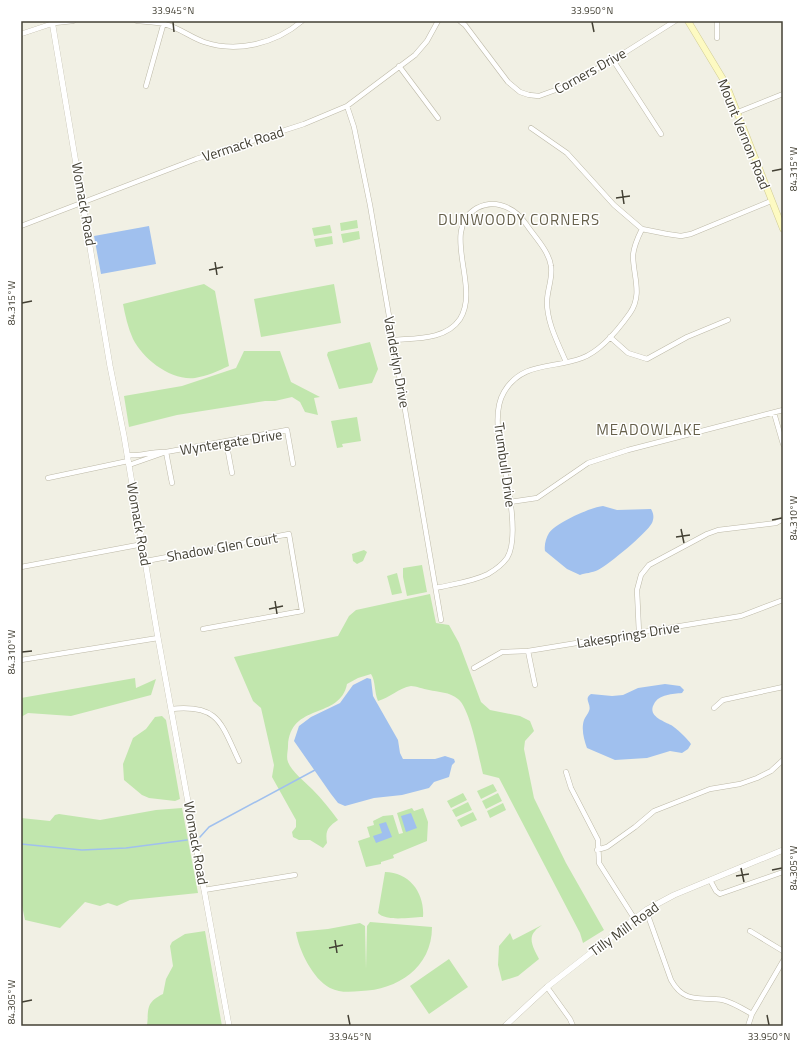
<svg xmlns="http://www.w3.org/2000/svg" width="804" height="1047" viewBox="0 0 804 1047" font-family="'Titillium Web',sans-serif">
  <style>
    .green { fill: #c1e6ad }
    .water { fill: #a0c0ee }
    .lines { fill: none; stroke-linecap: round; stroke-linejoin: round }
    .stream { stroke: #a0c0ee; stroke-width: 1.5 }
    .minor-casing { stroke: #bdb9a7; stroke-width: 5.5 }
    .tertiary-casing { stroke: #bdb9a7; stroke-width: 6 }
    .secondary-casing { stroke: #d1cc94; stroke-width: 7 }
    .minor { stroke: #fff; stroke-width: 4.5 }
    .tertiary { stroke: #fff; stroke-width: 5.5 }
    .secondary { stroke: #fdfac2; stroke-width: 6 }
    .ticks { fill: none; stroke: #434034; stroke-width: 1.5 }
    .labels { text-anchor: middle; stroke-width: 3; stroke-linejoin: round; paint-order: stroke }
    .street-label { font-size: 14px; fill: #434034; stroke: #fff }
    .neighbourhood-label { font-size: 15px; letter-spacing: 1px; fill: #66604b; stroke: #fff }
    .neatline { fill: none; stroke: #434034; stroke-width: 1.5 }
    .ticks-label { font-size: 10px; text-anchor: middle; fill: #434034 }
  </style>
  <rect width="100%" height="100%" fill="#f1f0e4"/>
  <path class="green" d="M 357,220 L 358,228 L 341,231 L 340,223 Z
    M 330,225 L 332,233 L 314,236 L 312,228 Z
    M 359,231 L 360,239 L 343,243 L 341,234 Z
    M 332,236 L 333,244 L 316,247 L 314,239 Z
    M 204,284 L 215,291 L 229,366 C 218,371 207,376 195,378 C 171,381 143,359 133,339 C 128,328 125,315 123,304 Z
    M 334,284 L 341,323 L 261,337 L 254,299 Z
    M 370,342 L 378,369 L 372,383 L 339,389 L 327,355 L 328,352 Z
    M 244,351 L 280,351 L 291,382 L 320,397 L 314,398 L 318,415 L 305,412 L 300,402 L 292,397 L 275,401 L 265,401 L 177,415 L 129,427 L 124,396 L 182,386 L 236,368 Z
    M 357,417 L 361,441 L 342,444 L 343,447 L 337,448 L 331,421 Z
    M 364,550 L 367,552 L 363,561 L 357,564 L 353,561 L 352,554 Z
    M 422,565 L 427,592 L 407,596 L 403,577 L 403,568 Z
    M 397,573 L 402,593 L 392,595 L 387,576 Z
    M 430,594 L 436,623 L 449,625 L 459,643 L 481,702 L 490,710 L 520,716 L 530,721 L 534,731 L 525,741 L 524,749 L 534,798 L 566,863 L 604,930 L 583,943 L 580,933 L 499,778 L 483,774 C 479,758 470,708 458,699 C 450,692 438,692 429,690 C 423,689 416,686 411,686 C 399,688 389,698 378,701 C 374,692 376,682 371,674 L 358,678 L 347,684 C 340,720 290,702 288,746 C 288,751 286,757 288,762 C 292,772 304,781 312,789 C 322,799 330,809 338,820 C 328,827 325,830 327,843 L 323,848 L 310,840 L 299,840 L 293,837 L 292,832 L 296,827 L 296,820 L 272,777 L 274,765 L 261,708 L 253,701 L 234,657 L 338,636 L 349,616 L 356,610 Z
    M 135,678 L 136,688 L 156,679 L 151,695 L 71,716 L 28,713 L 21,717 L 21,698 Z
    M 162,716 L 166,720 L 180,799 L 175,801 L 149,798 L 142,795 L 124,780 L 123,764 L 133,738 L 146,729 L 155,717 Z
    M 493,784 L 497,791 L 481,799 L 477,791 Z
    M 463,793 L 467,800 L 451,808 L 447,801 Z
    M 498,793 L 502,801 L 486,809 L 482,801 Z
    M 468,802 L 472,810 L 456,817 L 452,810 Z
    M 503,803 L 506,810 L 490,818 L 487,811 Z
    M 182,808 L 198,893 L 130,900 L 117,906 L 108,903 L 100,906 L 85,902 L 60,928 L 25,920 L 21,901 L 21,818 L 50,821 L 55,815 L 59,814 L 100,820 L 156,810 Z
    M 412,808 L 414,811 L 423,808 L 428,822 L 427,841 L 393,855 L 394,858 L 381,862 L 381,864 L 366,867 L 358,841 L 370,837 L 367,827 L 374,825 L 373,821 L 383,816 L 393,815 L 399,834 L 403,833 L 397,813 Z
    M 473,812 L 477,820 L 461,827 L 457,820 Z
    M 385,872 C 410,872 425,894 423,917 C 411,917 387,922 378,913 Z
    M 370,922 L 432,927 C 432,968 397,990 361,991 C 350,992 340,993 330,988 C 313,979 299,951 296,932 L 328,929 L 360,923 L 365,926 L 366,969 L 367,926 Z
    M 542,925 C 540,927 537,928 535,931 C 527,939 535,951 539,959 L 518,976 L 502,981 L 498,965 L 499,946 L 510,933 L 513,940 Z
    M 205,931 L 222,1026 L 147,1026 C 149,1009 145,1003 163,994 L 166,979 L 173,966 L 170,946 L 172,942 L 185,934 Z
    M 449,959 L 468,987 L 429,1014 L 410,986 Z"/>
  <path class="water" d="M 149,226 L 156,264 L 101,274 L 94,236 Z
    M 603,506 L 617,510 L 651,509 C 654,514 654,518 652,523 C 647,533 608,565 598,570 C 592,573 585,573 580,575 L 567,569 L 545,551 C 544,545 546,538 549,533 C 556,523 591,507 603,506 Z
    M 367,678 L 371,679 L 373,696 L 398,740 L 400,753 L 403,759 L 435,759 L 445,756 L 454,759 L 455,762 L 452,765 L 449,777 L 434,782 L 429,788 L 402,795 L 374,798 L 345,806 L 338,803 L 331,794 L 294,741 L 299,726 L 311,717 L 340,703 L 353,685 Z
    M 665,684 L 680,686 L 684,690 L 682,693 C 673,694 659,694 654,704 C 647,716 664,721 671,725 C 675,727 689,740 691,744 L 688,749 L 682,753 L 670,751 L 647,758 L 615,760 L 587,748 C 584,740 581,729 584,720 C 585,717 588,714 589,711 C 592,704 583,699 591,694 L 612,696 L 623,695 L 638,688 Z
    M 411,813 L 417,828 L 406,832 L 401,816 Z
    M 386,822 L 392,837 L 376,843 L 373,836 L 382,833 L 379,824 Z"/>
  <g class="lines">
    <path class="stream" d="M 200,837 L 209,827 L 315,770
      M 21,844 L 82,850 L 126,848 L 187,840"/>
    <g class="minor-casing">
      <path id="minor" d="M 137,21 C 146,22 156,22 164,24 C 178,27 190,37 204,42 C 237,53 275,44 302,21
        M 460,21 L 465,25 L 508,82 L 520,92 L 529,95 L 539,96 L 561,88 L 613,60 L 675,21
        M 21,34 L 54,23 L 73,21
        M 717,38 L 717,21
        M 613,60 L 661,134
        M 399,66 L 438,118
        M 146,86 L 164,22
        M 347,106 L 354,127 L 370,205 L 441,620
        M 738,112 L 783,94
        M 531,128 L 567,153 L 614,205 L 642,229 L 667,234 L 681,236 L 691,234 L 771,201
        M 21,226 L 196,159 L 304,124 L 347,106 L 415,55 L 427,41 L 438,21
        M 610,337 L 628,353 L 647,359 L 687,337 L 728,320
        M 393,340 C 416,338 446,340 460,319 C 481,286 439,230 477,208 C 485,204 492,203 500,205 C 512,208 520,215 526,224 C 534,236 549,251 551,266 C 553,278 547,290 547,302 C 547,323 558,343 566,362
        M 774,413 L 783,444
        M 226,441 L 232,473
        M 166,452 L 172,483
        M 127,455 C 139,457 152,451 165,452
        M 129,465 L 166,452 L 287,430 L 293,464
        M 48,478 L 128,461
        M 510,502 L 537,498 L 588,463 L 628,450 L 783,410
        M 146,561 L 289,534 L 302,611 L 203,629
        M 21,567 L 143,544
        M 436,588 C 453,584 472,582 488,574 C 495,570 502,565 507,558 C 521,536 505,471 500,445 C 497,428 495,407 504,392 C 522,361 554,369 582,358 C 601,351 618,330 630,313 C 643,294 633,276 633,255 C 634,245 638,237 642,229
        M 639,633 L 637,590 L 641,575 L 649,565 L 707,534 L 718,530 L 776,523 L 783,519
        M 528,651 L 535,685
        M 21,660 L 158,638
        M 474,668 L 502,652 L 528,651 L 741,616 L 783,600
        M 714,708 L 723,700 L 783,687
        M 171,709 C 219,704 221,723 239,761
        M 566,772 L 571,788 L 598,840 L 599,863 L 634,918
        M 597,850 L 607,847 L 635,827 L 654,811 L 710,789 L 740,784 L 757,778 L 771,771 L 783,760
        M 710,880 L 716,891 L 720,894 L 783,872
        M 204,890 L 295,875
        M 646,910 L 671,980 C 685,1005 701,996 723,1000 C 734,1003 743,1009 752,1014
        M 750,931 L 783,951
        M 547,987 L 570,1019 L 573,1026
        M 748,1026 L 752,1014 L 783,961"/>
    </g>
    <g class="tertiary-casing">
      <path id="tertiary" d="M 52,21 L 110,366 L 124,436 L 158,638 L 229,1026
        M 505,1026 L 547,987 L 646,910 L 674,895 L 783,850"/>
    </g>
    <g class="secondary-casing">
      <path id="secondary" d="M 688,21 L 726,84 L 783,229"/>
    </g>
    <use href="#minor" class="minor"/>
    <use href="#tertiary" class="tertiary"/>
    <use href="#secondary" class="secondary"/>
  </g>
  <path class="ticks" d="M 173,22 L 174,32M 592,22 L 594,32M 772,171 L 782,169M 622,190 L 624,204M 616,198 L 630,196M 215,262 L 217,275M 209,270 L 223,267M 22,303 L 32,301M 772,520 L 782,518M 681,529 L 684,543M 676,537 L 690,535M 275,601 L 277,614M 269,609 L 283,606M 22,652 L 32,651M 741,868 L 744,882M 772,870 L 782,868M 736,876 L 749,874M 335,940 L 337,953M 329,948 L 343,945M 22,1002 L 32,1000M 348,1015 L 350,1025M 767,1015 L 769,1025"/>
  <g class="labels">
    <g class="street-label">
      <text transform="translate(590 71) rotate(-29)" y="5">Corners Drive</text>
      <text transform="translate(744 134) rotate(68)" y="5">Mount Vernon Road</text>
      <text transform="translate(243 144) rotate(-18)" y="5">Vermack Road</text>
      <text transform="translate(84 204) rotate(80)" y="5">Womack Road</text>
      <text transform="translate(397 362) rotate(80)" y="5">Vanderlyn Drive</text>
      <text transform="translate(231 442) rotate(-9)" y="5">Wyntergate Drive</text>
      <text transform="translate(505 465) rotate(82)" y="5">Trumbull Drive</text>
      <text transform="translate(139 524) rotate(80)" y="5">Womack Road</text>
      <text transform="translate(222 547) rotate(-10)" y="5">Shadow Glen Court</text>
      <text transform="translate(628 635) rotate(-9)" y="5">Lakesprings Drive</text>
      <text transform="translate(196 843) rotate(80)" y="5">Womack Road</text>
      <text transform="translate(624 929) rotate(-36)" y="5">Tilly Mill Road</text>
    </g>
    <g class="neighbourhood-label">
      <text x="519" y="225">DUNWOODY CORNERS</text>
      <text x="649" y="435">MEADOWLAKE</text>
    </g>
  </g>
  <rect width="804" height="1047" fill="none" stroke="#ffffff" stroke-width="44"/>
  <rect x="22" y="22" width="760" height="1003" class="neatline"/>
  <g class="ticks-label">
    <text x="173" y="14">33.945°N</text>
    <text x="592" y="14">33.950°N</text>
    <text transform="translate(793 169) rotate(-90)" y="4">84.315°W</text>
    <text transform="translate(11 303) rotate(-90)" y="4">84.315°W</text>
    <text transform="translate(793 518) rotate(-90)" y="4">84.310°W</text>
    <text transform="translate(11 652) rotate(-90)" y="4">84.310°W</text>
    <text transform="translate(793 868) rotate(-90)" y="4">84.305°W</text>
    <text transform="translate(11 1002) rotate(-90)" y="4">84.305°W</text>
    <text x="350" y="1040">33.945°N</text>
    <text x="769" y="1040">33.950°N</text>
  </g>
</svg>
